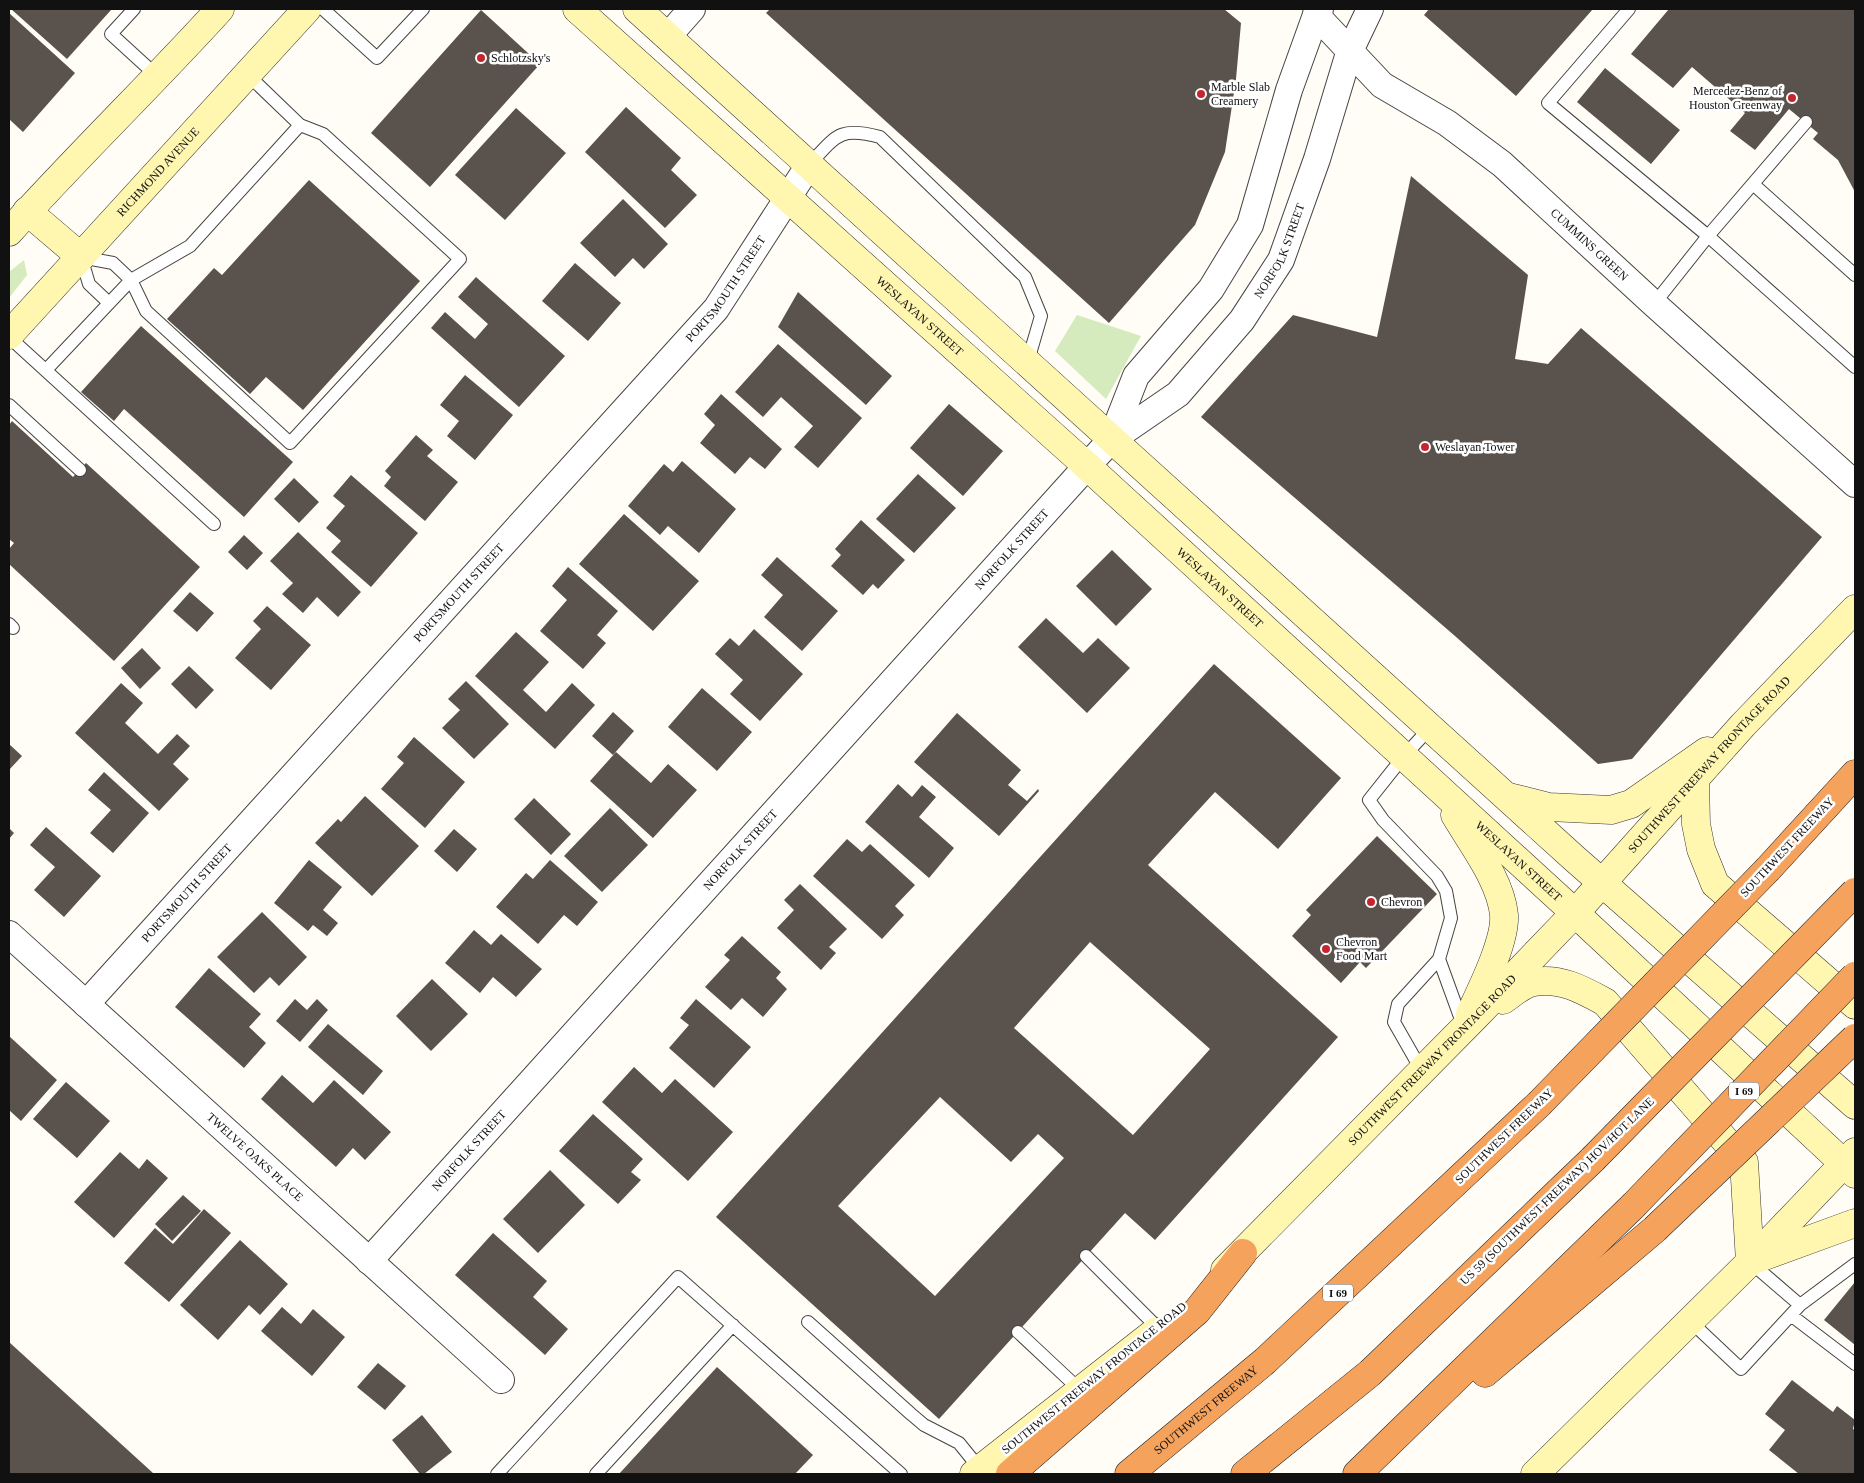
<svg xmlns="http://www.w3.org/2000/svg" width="1864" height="1483" viewBox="0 0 1864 1483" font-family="'Times New Roman',serif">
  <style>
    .green { fill: #d5ebbd }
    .building { fill: #5a524d; fill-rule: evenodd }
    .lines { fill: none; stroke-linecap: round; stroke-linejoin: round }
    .lane-casing { stroke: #444; stroke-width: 14 }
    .street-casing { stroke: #444; stroke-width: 28 }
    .secondary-casing { stroke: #333; stroke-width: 29 }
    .highway-casing { stroke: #222; stroke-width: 29 }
    .lane { stroke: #fff; stroke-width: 12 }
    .street { stroke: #fff; stroke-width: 26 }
    .secondary { stroke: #fff6b0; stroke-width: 28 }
    .highway { stroke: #f5a25d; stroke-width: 28 }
    .highway-bridge-casing { stroke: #222; stroke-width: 29; stroke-linecap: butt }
    .highway-bridge { stroke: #f5a25d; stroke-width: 28 }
    .poi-dot { fill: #c4262e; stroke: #fff; stroke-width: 2 }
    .labels { text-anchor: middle; stroke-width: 5; stroke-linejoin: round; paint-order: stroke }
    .shield { fill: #fff; stroke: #585858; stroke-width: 1 }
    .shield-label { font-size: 11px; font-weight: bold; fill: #111 }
    .poi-label { font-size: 12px; fill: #111; stroke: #fff; text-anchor: start }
    .street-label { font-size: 12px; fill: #111; stroke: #fff }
  </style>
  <rect width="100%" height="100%" fill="#fffdf5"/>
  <path class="green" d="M 24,260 L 27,275 L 9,298 L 9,272 Z
    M 1077,315 L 1141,336 L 1106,399 L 1055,351 Z"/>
  <path class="building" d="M 11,9 L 109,9 L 111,10 L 67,59 Z
    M 770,9 L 1224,9 L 1241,23 L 1236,79 L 1225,152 L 1195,225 L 1109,323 L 766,13 Z
    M 1429,9 L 1593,9 L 1516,96 L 1424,15 Z
    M 1669,9 L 1855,9 L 1855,192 L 1838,160 L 1813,139 L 1818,133 L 1789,109 L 1755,150 L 1730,131 L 1745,113 L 1692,67 L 1673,88 L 1631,54 Z
    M 481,10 L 540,64 L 430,187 L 371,133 Z
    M 9,13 L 75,73 L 23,132 L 9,119 Z
    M 1605,68 L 1680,130 L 1651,164 L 1577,102 Z
    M 626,107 L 681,158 L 671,170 L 697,195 L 665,228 L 585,152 Z
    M 516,108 L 566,153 L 505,220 L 455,175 Z
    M 1411,176 L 1528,275 L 1515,359 L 1548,364 L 1581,328 L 1822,537 L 1632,759 L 1598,764 L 1455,636 L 1201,417 L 1293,315 L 1377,337 Z
    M 309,180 L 420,281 L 303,410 L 266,377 L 250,394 L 167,319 L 214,268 L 222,275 Z
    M 623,199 L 668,244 L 644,269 L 633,258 L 615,277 L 580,243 Z
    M 575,263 L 621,303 L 588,341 L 542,301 Z
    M 476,277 L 565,356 L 519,407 L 431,328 L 445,312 L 475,339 L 488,324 L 458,297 Z
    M 798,292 L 892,376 L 866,405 L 778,327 Z
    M 141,326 L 293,462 L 244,517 L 124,409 L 114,421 L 81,392 Z
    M 778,344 L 862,418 L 818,468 L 794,447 L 813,426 L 781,397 L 763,417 L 735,392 Z
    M 465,375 L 513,415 L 475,460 L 447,436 L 459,421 L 440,405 Z
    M 721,394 L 782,449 L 765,469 L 750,457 L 735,474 L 700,443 L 715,425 L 704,414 Z
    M 949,404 L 1003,451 L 963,496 L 910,448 Z
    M 12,421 L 73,477 L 86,463 L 200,567 L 114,661 L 9,564 L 9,549 L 14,543 L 9,539 L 9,425 Z
    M 416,435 L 433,450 L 427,456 L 458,482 L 425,521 L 384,486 L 391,477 L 385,471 Z
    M 682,461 L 736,509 L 699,553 L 668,526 L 660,535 L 628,506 L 664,464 L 673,472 Z
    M 918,474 L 956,508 L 914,553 L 876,519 Z
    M 351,475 L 418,533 L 371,587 L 331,552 L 341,541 L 326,528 L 345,506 L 333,496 Z
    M 294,478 L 319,502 L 299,523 L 274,499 Z
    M 624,514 L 699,581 L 653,631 L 579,564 Z
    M 861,520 L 905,560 L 878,589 L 873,584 L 863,595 L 831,566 L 841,555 L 835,549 Z
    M 298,532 L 361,592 L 338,617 L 317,597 L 303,613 L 282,594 L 293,583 L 270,561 Z
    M 244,535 L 263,553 L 247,570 L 228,552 Z
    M 1112,550 L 1152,589 L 1116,626 L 1076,586 Z
    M 777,557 L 838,611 L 802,651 L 764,617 L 783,595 L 761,575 Z
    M 568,567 L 618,611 L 597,635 L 606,643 L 583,669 L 540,631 L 567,600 L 552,586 Z
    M 190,592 L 214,613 L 197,632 L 173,611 Z
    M 267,606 L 311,645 L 271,690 L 235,658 L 261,629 L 253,621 Z
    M 1046,618 L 1083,653 L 1098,638 L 1130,668 L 1087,713 L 1018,647 Z
    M 754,629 L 803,674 L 760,721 L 730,694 L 743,680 L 715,654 L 730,638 L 739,646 Z
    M 516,632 L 549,662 L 523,690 L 546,712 L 572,683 L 595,705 L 555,749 L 475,676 Z
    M 142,648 L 161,668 L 140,689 L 121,668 Z
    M 1214,664 L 1341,778 L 1278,849 L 1215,792 L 1148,865 L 1338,1037 L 1155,1240 L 1125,1213 L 939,1419 L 716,1217 ZM 1090,942 L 1210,1049 L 1133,1135 L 1014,1028 ZM 940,1097 L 1011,1162 L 1038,1134 L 1064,1158 L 935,1296 L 838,1206 Z
    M 189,666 L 214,690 L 196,709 L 171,684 Z
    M 466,681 L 509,724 L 474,759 L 442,728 L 460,710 L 448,699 Z
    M 121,683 L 143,703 L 125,723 L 158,754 L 177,734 L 190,746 L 173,764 L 189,779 L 159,811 L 75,733 Z
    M 702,688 L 752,732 L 717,771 L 668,727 Z
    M 613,712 L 634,731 L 613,755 L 592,736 Z
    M 957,713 L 1021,770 L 1008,785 L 1027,801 L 1038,789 L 1039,791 L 999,836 L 914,762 Z
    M 414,737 L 465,782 L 425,828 L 381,789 L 404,763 L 397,757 Z
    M 9,744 L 22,756 L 9,770 Z
    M 616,752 L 651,783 L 668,764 L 697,790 L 653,838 L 590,781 Z
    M 104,772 L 149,813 L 113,853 L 90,833 L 111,810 L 88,790 Z
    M 898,784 L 912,797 L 922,785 L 936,797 L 919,817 L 954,848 L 929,878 L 865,822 Z
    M 365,796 L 419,846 L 372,896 L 315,843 L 338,819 L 341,822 Z
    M 534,798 L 571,834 L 551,855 L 514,819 Z
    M 610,808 L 648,845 L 602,892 L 564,856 Z
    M 46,827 L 101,876 L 64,917 L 34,890 L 55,867 L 30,845 Z
    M 9,828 L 14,833 L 9,839 Z
    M 454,829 L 477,849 L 457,872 L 434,851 Z
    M 1377,836 L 1437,894 L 1366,968 L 1360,962 L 1341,983 L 1292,936 L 1311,915 L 1306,910 Z
    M 847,839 L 862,852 L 870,844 L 915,885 L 895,906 L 904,915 L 882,939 L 813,876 Z
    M 309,860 L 342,887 L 323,910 L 338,923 L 327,936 L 313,925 L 308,931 L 274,903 Z
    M 550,860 L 598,902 L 577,926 L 564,915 L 538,944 L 496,907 L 526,873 L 533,879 Z
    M 800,884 L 847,929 L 829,947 L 836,953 L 821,970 L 777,928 L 794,910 L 784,900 Z
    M 262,912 L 307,957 L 279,986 L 270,977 L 254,993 L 217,957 Z
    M 474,930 L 491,945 L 501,934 L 542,969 L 516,997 L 493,977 L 480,993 L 445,963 Z
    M 742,936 L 781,972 L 776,978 L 787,989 L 763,1017 L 742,998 L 731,1010 L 705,987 L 730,960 L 724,955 Z
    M 209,968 L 261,1014 L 249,1027 L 266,1043 L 244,1068 L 175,1007 Z
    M 432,979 L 468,1014 L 431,1051 L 396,1016 Z
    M 295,999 L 307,1010 L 317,999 L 328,1010 L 300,1042 L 276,1021 Z
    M 696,999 L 751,1047 L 714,1088 L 669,1048 L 689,1025 L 680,1018 Z
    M 328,1024 L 383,1071 L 363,1095 L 308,1047 Z
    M 9,1036 L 57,1080 L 21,1121 L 9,1110 Z
    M 634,1067 L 662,1093 L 675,1079 L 733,1132 L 688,1181 L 602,1102 Z
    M 282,1075 L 313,1103 L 334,1080 L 391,1132 L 365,1160 L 353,1148 L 336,1167 L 261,1099 Z
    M 66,1082 L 110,1121 L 77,1158 L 33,1119 Z
    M 593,1114 L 643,1159 L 631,1172 L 641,1180 L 618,1204 L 559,1151 Z
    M 120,1152 L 139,1169 L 147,1159 L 168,1178 L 114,1238 L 74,1202 Z
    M 550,1170 L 585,1205 L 538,1253 L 503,1219 Z
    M 183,1195 L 201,1211 L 172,1241 L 155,1224 Z
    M 204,1209 L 231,1233 L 169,1302 L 124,1263 L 155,1228 L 173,1244 Z
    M 493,1233 L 547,1281 L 533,1297 L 568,1329 L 545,1355 L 455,1275 Z
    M 240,1240 L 288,1284 L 260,1315 L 249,1305 L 218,1340 L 180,1305 Z
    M 1855,1282 L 1855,1345 L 1824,1320 Z
    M 282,1307 L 301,1324 L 313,1309 L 345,1337 L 312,1376 L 261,1331 Z
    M 9,1342 L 153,1473 L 152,1474 L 9,1474 Z
    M 378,1363 L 406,1386 L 385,1410 L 357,1387 Z
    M 717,1367 L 813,1455 L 795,1474 L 619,1474 Z
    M 1792,1380 L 1833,1412 L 1837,1406 L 1855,1420 L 1853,1429 L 1855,1430 L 1855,1474 L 1799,1474 L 1769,1450 L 1785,1430 L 1765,1414 Z
    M 422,1415 L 452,1452 L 424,1474 L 420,1474 L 392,1440 Z"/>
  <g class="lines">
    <g class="lane-casing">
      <path id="lane" d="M 134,9 L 111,34 L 158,77
        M 323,9 L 377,58 L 423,9
        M 1629,9 L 1548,103 L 1708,236 L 1855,367
        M 809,165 C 836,136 839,126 880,137 L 1025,277 L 1041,316 L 1027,364
        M 1753,184 L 1855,275
        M 109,303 L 89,284 L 81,257 L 113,263 L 131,280 L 190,246 L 300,125
        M 1654,304 L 1708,236 L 1806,122
        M 9,337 L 214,524
        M 46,370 L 131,280 L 146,311 L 290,443 L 460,259 L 323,134 L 300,125 L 247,74
        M 9,405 L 80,470
        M 9,624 L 13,628
        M 1430,728 L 1404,756 L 1369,800 L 1383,820 L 1437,876 L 1446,891 L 1451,918 L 1439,959 L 1463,1025
        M 1422,1071 L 1394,1022 L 1398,1004 L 1439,959
        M 1086,1256 L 1159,1329
        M 1800,1305 L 1855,1264
        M 1792,1316 L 1855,1364
        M 1689,1320 L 1741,1369 L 1800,1305 L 1750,1262
        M 808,1322 L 911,1414 L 924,1425 L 959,1443 L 980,1469
        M 1018,1332 L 1080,1390
        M 497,1474 L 678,1277 L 901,1474
        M 596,1474 L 733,1325"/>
    </g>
    <g class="street-casing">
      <g id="street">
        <path id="s1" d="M 1316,15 L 1382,85 L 1447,123 L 1502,164 L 1654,304 L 1855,484"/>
        <path d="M 668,36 L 692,9"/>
        <path d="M 1111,440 L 1136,376 L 1211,289 L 1250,225 L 1289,90 L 1316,15 L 1320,9"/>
        <path id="s2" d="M 9,934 L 501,1380"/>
        <path id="s3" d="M 86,1004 L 716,309 L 809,165"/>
        <path id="s4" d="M 369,1261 L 1087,466 L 1111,440 L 1178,394 L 1242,320 L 1281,260 L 1317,159 L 1349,53 L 1370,9"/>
      </g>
    </g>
    <g class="secondary-casing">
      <g id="secondary">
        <path id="s5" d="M 577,9 L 1087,466 L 1575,913 L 1855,1174"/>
        <path d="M 637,9 L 1575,859 L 1855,1105"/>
        <path d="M 27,211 L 81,257"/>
        <path d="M 9,232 C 77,156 151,85 220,9"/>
        <path id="s6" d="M 9,335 L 307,9"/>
        <path d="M 1695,781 L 1696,824 L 1701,849 L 1715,884 L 1855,1005"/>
        <path d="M 1509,797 L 1549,807 L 1611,810 L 1631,804 L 1707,751"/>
        <path d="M 1455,815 C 1472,844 1501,881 1504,915 C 1506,941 1481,990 1470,1014"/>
        <path d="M 1503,1000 C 1512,994 1524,983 1534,982 C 1560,977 1583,990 1605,1002 L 1744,1162 L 1750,1262"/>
        <path d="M 1759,1258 L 1855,1223"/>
        <path id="s7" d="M 1225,1270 L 1475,1017 L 1575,913 L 1743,725 L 1855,609"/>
        <path d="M 974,1474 L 1155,1332"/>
        <path d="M 1535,1474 L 1750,1262 L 1855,1152"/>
      </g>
    </g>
    <g class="highway-casing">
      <g id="highway">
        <path d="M 1768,869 L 1855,774"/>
        <path d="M 1485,1373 L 1655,1229"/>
        <path d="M 1010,1474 L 1197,1311 L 1243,1253"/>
        <path id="s8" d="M 1129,1474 L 1265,1361 L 1539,1104"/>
        <path d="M 1245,1474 L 1370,1373 L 1593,1159"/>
        <path d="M 1357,1474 L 1633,1206"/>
      </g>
    </g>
    <use href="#lane" class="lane"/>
    <use href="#street" class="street"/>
    <use href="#secondary" class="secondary"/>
    <use href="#highway" class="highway"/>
    <g class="highway-bridge-casing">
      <path id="highway-bridge" d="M 1539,1104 L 1768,869
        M 1593,1159 L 1855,892
        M 1633,1206 L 1855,976
        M 1655,1229 L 1855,1038"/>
    </g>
    <use href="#highway-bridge" class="highway-bridge"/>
  </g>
  <g class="poi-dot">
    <circle cx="481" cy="58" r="5"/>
    <circle cx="1201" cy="94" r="5"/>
    <circle cx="1792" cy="98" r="5"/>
    <circle cx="1425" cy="447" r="5"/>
    <circle cx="1371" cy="902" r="5"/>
    <circle cx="1326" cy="949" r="5"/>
  </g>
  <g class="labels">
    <g class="shield">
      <rect x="1729" y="1082.5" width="30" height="17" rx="4"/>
      <rect x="1323" y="1284.5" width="30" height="17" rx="4"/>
    </g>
    <g class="shield-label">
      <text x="1744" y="1095">I 69</text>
      <text x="1338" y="1297">I 69</text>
    </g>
    <g class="poi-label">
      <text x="491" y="62">Schlotzsky's</text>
      <text x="1211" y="91">Marble Slab<tspan x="1211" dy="14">Creamery</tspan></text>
      <text x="1782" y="95" text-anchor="end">Mercedez-Benz of<tspan x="1782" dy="14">Houston Greenway</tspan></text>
      <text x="1435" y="451">Weslayan Tower</text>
      <text x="1381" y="906">Chevron</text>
      <text x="1336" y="946">Chevron<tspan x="1336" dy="14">Food Mart</tspan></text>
    </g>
    <g class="street-label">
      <text dy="4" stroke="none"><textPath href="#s6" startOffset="221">RICHMOND AVENUE</textPath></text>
      <text dy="4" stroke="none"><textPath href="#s1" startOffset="359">CUMMINS GREEN</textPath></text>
      <text dy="4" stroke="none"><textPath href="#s4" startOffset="1365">NORFOLK STREET</textPath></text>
      <text dy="4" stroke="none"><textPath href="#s3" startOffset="960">PORTSMOUTH STREET</textPath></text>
      <text dy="4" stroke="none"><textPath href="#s5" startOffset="460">WESLAYAN STREET</textPath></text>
      <text dy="4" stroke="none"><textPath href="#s4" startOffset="959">NORFOLK STREET</textPath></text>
      <text dy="4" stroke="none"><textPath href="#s5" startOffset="865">WESLAYAN STREET</textPath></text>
      <text dy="4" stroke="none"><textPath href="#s3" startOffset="555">PORTSMOUTH STREET</textPath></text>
      <text dy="4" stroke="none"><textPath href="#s7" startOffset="700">SOUTHWEST FREEWAY FRONTAGE ROAD</textPath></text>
      <text transform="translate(1787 847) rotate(-47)" y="4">SOUTHWEST FREEWAY</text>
      <text dy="4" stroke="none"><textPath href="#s4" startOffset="554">NORFOLK STREET</textPath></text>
      <text dy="4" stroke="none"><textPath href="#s5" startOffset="1270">WESLAYAN STREET</textPath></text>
      <text dy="4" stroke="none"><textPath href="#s3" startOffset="150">PORTSMOUTH STREET</textPath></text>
      <text dy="4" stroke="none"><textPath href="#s7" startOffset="295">SOUTHWEST FREEWAY FRONTAGE ROAD</textPath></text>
      <text transform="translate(1504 1136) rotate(-44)" y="4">SOUTHWEST FREEWAY</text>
      <text dy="4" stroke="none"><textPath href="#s4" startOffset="149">NORFOLK STREET</textPath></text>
      <text dy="4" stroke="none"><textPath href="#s2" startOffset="332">TWELVE OAKS PLACE</textPath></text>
      <text transform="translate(1557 1191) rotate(-44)" y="4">US 59 (SOUTHWEST FREEWAY) HOV/HOT LANE</text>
      <text transform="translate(1094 1378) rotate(-39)" y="4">SOUTHWEST FREEWAY FRONTAGE ROAD</text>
      <text dy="4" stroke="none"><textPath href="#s8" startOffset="100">SOUTHWEST FREEWAY</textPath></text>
    </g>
  </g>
  <rect width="1864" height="1483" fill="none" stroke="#111111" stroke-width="20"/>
</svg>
